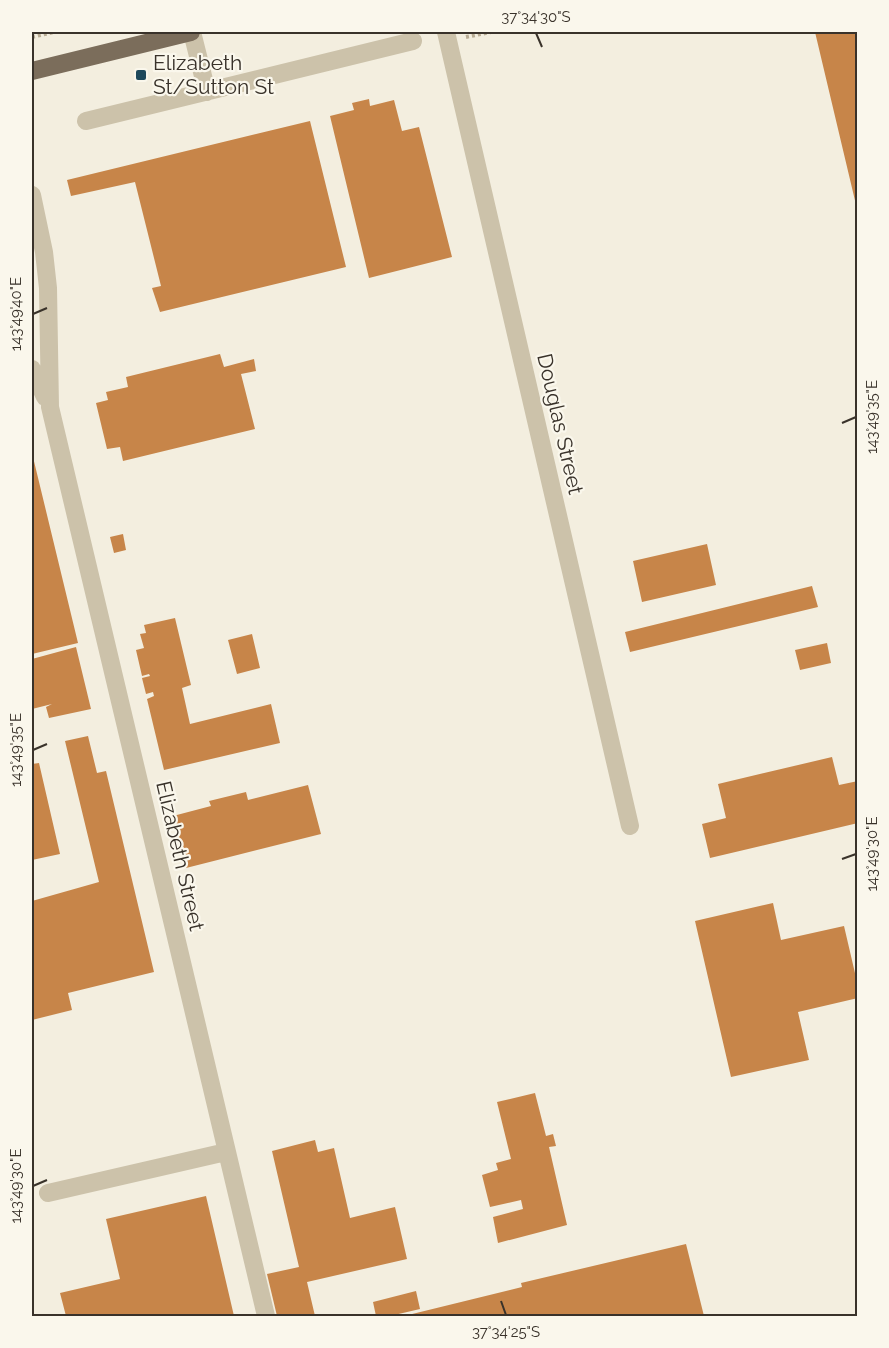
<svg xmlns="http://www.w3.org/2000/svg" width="889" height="1348" viewBox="0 0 889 1348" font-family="Raleway,sans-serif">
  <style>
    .building { fill: #c78549 }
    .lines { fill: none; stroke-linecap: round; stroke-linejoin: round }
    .path { stroke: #b8ac94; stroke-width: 4; stroke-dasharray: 3 3; stroke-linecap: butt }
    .minor { stroke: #ccc2aa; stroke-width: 18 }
    .major { stroke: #7b6d5b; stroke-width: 18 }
    .ticks { fill: none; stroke: #39322a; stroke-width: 2 }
    .poi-dot { fill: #1e495c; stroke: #faf7ec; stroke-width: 2 }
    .labels { text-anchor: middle; stroke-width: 4.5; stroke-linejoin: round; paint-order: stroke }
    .poi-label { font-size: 21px; fill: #39322a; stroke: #faf7ec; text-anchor: start }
    .street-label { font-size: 21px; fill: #39322a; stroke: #faf7ec }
    .neatline { fill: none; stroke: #39322a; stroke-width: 2 }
    .ticks-label { font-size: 15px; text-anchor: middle; fill: #39322a }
  </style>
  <rect width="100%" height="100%" fill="#f3eedf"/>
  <path class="building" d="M 815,32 L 857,32 L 858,209 L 857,209 Z
    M 369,99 L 370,106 L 394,100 L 402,131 L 419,127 L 452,257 L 369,278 L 330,116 L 354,110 L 352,103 Z
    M 310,121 L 346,267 L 160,312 L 152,288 L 161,286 L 135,182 L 71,196 L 67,180 Z
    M 220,354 L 224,367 L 254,359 L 256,371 L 241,374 L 255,429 L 123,461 L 120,447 L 107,449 L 96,403 L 108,400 L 106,392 L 128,387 L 126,377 Z
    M 32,453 L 78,643 L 32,654 Z
    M 123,534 L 126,550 L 114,553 L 110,537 Z
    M 707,544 L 716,585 L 642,602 L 633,561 Z
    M 812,586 L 818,607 L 630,652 L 625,632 Z
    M 175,618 L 191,685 L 182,688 L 190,724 L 271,704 L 280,743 L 164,770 L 147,699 L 154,696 L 153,692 L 146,694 L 142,678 L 150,676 L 149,674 L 142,676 L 136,650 L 144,648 L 140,634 L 146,633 L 144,625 Z
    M 252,634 L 260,668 L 237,674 L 228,640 Z
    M 827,643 L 831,663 L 800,670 L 795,650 Z
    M 76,647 L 91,709 L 49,718 L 46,707 L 52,704 L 32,709 L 32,659 Z
    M 88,736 L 97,773 L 106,771 L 154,972 L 68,993 L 72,1010 L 32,1020 L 32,901 L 99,882 L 65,741 Z
    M 832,757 L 839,785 L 858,781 L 858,823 L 710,858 L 702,824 L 726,818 L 718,784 Z
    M 39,763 L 60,854 L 32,860 L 32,764 Z
    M 308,785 L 321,834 L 186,868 L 173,816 L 211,806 L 209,801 L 246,792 L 248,800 Z
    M 773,903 L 781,940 L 844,926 L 858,986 L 858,998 L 798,1012 L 809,1060 L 731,1077 L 695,921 Z
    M 535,1093 L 546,1136 L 553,1134 L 556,1146 L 549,1147 L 567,1225 L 498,1243 L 493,1217 L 523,1209 L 521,1200 L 490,1207 L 482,1175 L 498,1170 L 496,1163 L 511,1159 L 497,1102 Z
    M 315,1140 L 318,1152 L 334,1148 L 350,1218 L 395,1207 L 407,1259 L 307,1282 L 315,1316 L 277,1316 L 267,1274 L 299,1267 L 272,1151 Z
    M 206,1196 L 234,1316 L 66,1316 L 60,1293 L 120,1279 L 106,1219 Z
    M 686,1244 L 704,1316 L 404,1316 L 522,1287 L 521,1283 Z
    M 416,1291 L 420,1309 L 390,1316 L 376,1316 L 373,1302 Z"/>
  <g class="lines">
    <path class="path" d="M 32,37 L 54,32
      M 466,37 L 491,32"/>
    <path class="minor" d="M 192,32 L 207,92
      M 446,32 L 630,826
      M 86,121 L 413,41
      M 32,195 L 44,252 L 48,288 L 50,407 L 266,1316
      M 32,369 L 45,397
      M 48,1193 L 226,1152"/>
    <path class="major" d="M 32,71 L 191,32"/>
  </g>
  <path class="ticks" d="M 536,33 L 542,47M 33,314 L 47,308M 842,423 L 856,417M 33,750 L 47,744M 842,859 L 856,854M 33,1186 L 47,1180M 501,1301 L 506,1315"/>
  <rect class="poi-dot" x="135" y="69" width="12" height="12" rx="3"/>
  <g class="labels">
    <g class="poi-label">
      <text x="153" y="70">Elizabeth<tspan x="153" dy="24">St/Sutton St</tspan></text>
    </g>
    <g class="street-label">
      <text transform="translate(560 424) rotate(77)" y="7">Douglas Street</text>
      <text transform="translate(180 856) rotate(77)" y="7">Elizabeth Street</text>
    </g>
  </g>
  <rect width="889" height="1348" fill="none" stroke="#faf7ec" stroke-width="66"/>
  <rect x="33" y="33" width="823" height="1282" class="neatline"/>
  <g class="ticks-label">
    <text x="536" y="22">37°34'30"S</text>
    <text transform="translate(16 314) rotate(-90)" y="5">143°49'40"E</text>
    <text transform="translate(872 417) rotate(-90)" y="5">143°49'35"E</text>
    <text transform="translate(16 750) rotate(-90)" y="5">143°49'35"E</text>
    <text transform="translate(872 854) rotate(-90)" y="5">143°49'30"E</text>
    <text transform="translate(16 1186) rotate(-90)" y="5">143°49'30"E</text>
    <text x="506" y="1337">37°34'25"S</text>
  </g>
</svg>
